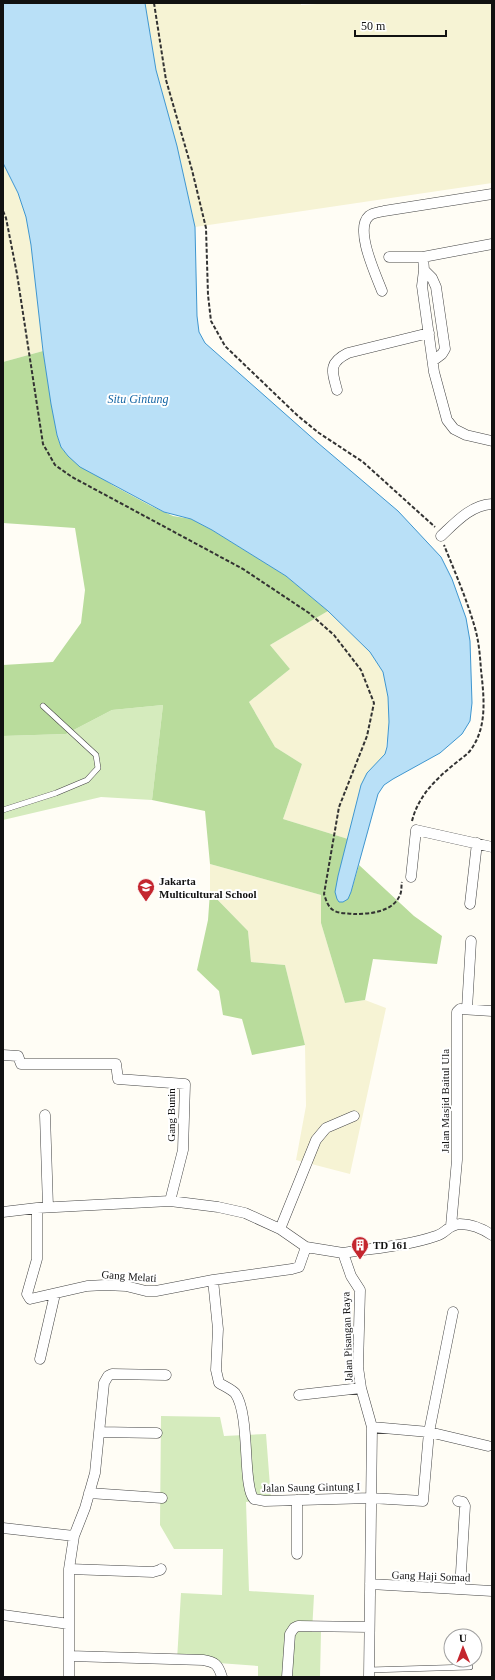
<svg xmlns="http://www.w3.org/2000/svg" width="495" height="1680" viewBox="0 0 495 1680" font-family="Georgia,serif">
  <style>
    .farmland { fill: #f6f3d4 }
    .green { fill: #d5ebbd }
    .forest { fill: #b9dc9c }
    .water { fill: #b9e0f7; stroke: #3f96cf }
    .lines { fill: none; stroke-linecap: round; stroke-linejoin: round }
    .lane-casing { stroke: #444; stroke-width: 6 }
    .street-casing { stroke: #444; stroke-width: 11 }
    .path { stroke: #333; stroke-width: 2; stroke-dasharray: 4 2; stroke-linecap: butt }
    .lane { stroke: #fff; stroke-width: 5 }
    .street { stroke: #fff; stroke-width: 10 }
    .labels { text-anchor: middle; stroke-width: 4; stroke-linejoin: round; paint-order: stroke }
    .poi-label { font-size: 11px; font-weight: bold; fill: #111; stroke: #fff; text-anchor: start }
    .street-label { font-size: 11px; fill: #111; stroke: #fff }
    .water-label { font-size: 12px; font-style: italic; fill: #1768a6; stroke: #fff }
  </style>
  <rect width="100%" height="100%" fill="#fffdf5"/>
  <path class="farmland" d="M 145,3 L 301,3 L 301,5 L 334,3 L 492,3 L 492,183 L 195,227 L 177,146 L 156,70 Z
    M 3,166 L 4,166 L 18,193 L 26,217 L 31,245 L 43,351 L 3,362 Z
    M 328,611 L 370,652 L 383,672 L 388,697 L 389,722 L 385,754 L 361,785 L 348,839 L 283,819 L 302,764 L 275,747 L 249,702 L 290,669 L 270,645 Z
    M 210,864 L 321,895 L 321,923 L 345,1003 L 365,1000 L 386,1008 L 350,1174 L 296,1160 L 306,1106 L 305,1045 L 285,965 L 251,962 L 248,931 L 210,892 Z"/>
  <path class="green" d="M 163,705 L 152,800 L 101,797 L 3,820 L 3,736 L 66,734 L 112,710 Z
    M 161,1416 L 220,1417 L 224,1436 L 266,1434 L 271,1499 L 246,1502 L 249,1591 L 314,1595 L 312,1632 L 321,1632 L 320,1677 L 258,1677 L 258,1666 L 177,1660 L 181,1593 L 222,1595 L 223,1549 L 174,1549 L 160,1525 Z"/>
  <path class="forest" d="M 43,351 L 57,435 L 61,447 L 68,456 L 114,486 L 151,506 L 173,516 L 191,519 L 212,530 L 286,576 L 328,611 L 270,645 L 290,669 L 249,702 L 275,747 L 302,764 L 283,819 L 348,839 L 338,876 L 351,892 L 359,865 L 414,916 L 442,936 L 437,964 L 373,959 L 365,1000 L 345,1003 L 321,923 L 321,895 L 210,864 L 205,811 L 152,800 L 163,705 L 112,710 L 66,734 L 3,736 L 3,665 L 53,662 L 81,623 L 85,590 L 75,528 L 3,523 L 3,362 Z
    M 210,892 L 248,931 L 251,962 L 285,965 L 305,1045 L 252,1055 L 242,1019 L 223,1015 L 219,991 L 197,970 L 208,920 Z"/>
  <path class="water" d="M 3,3 L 145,3 L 156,70 L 177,146 L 195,227 L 197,316 L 199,332 L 205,343 L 318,443 L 398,511 L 441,557 L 452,579 L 466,618 L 470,641 L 472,703 L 470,721 L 462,734 L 440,753 L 393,779 L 384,785 L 378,794 L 351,892 L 348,899 L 343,902 L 339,902 L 337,899 L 335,892 L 338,876 L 361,785 L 367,773 L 385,754 L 387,747 L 389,722 L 388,697 L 383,672 L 370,652 L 328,611 L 286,576 L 212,530 L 191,519 L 164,512 L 80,467 L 68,456 L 61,447 L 57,435 L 51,404 L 43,351 L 31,245 L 26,217 L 18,193 L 3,163 Z"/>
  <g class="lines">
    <g class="lane-casing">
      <path id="lane" d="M 3,810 L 56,793 L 87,780 L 98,768 L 96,755 L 43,706
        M 369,1670 L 470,1667"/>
    </g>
    <g class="street-casing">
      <path id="street" d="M 389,257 L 423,257 L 492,244
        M 423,257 L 424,270 L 422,286 L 434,372 L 447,420 L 454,429 L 466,435 L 492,441
        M 424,270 L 432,278 L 436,287 L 445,349 L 442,354 L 434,360
        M 382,291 C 376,275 354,229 369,216 C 372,213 380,212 384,211 L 492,194
        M 337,390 C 332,371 328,363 348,353 L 429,333
        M 441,536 C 456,522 471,505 492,504
        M 411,877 L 416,830 L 492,847
        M 470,904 L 477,843
        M 467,1009 L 471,941
        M 3,1055 L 18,1056 L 21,1064 L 116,1064 L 118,1079 L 185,1084 L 183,1150 L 170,1201
        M 45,1115 L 48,1207
        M 37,1208 L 37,1259 L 27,1294 L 30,1299 L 87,1286 L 105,1285 L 126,1286 L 146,1291 L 156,1291 L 213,1280 L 292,1269 L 299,1267 L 306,1247
        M 3,1212 L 37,1208 L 170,1201 L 218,1207 L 245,1213 L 280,1229 L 306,1247 L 343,1253 L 351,1276 L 360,1290 L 358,1367 L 361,1388 L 372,1427 L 369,1677
        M 451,1226 L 457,1160 L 457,1012 L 460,1009 L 492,1011
        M 280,1229 L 316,1140 L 326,1128 L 354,1116
        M 343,1253 C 374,1248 407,1246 436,1236 C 447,1233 447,1225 460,1224 C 471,1224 483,1229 492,1235
        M 213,1280 L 218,1329 L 216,1370 L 219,1383 C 224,1386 231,1389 235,1393 C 251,1415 242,1487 254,1499 L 265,1501 L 371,1498 L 423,1501 L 429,1432 L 488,1446
        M 40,1359 L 55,1294
        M 299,1395 L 361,1388
        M 372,1427 L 429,1432 L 453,1312
        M 100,1432 L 157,1433
        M 89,1493 L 162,1498
        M 297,1500 L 297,1554
        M 458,1501 L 463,1502 L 465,1506 L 460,1589
        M 3,1528 L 74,1536
        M 69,1569 L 153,1572 L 160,1570 L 161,1569
        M 370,1584 L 492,1591
        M 3,1615 L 69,1624
        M 70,1656 L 203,1660 C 215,1662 218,1664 222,1677
        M 69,1677 L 69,1569 L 74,1536 L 85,1508 L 95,1473 L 104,1383 L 108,1376 L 112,1374 L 166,1375
        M 287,1677 L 290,1634 L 294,1628 L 298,1626 L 369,1627"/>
    </g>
    <path class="path" d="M 154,3 L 166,80 L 192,170 L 206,228 L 208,295 L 211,321 L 225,346 L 298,416 L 319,433 L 363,462 L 435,527
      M 3,211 L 6,218 L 17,274 L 43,444 L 55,465 L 72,477 L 243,569 L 309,613 L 334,635 L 361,670 L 374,703 L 367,736 L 339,807 L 324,894 C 326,900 328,907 333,910 C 339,914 347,913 354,914 C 370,914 393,912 400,895 C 402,891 401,886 402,882
      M 412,821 C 418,797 434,781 452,766 C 458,761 464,757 469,752 C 488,729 484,697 481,670 C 480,656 479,642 475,628 C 467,600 455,572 444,545"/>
    <use href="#lane" class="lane"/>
    <use href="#street" class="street"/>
  </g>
  <defs>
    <g id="school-pin" transform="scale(0.9)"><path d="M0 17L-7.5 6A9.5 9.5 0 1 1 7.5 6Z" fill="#c4262e" stroke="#fff"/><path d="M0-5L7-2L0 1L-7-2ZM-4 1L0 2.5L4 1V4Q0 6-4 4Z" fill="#fff"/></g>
    <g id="building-pin" transform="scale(0.9)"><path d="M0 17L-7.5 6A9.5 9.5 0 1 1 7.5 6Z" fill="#c4262e" stroke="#fff"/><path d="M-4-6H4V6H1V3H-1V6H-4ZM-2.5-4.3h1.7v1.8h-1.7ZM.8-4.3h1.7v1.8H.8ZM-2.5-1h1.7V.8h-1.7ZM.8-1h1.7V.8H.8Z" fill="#fff"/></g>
  </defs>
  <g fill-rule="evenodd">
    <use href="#school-pin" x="146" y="887"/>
    <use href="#building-pin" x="360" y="1245"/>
  </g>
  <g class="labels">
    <g class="poi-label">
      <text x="159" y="885">Jakarta<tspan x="159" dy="13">Multicultural School</tspan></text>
      <text x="373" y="1249">TD 161</text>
    </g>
    <g class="street-label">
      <text transform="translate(445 1101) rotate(-90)" y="4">Jalan Masjid Baitul Ula</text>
      <text transform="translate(171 1115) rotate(-90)" y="4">Gang Bunin</text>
      <text transform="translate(129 1276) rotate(4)" y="4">Gang Melati</text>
      <text transform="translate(347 1337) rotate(-92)" y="4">Jalan Pisangan Raya</text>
      <text transform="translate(311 1487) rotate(-1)" y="4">Jalan Saung Gintung I</text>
      <text transform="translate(431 1576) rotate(2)" y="4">Gang Haji Somad</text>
    </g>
    <g class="water-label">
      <text x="138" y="403">Situ Gintung</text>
    </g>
  </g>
  <rect width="495" height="1680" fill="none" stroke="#111111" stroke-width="8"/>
  <g transform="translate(463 1648) rotate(359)"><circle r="19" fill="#ffffff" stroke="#a0a0a0"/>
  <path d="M0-3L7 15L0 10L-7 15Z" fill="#c4262e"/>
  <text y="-6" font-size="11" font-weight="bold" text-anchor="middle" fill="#111111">U</text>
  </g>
  <path d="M355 30v6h91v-6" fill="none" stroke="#111111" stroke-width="2"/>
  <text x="361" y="30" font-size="12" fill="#111111" stroke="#ffffff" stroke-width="3" paint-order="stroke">50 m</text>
</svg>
